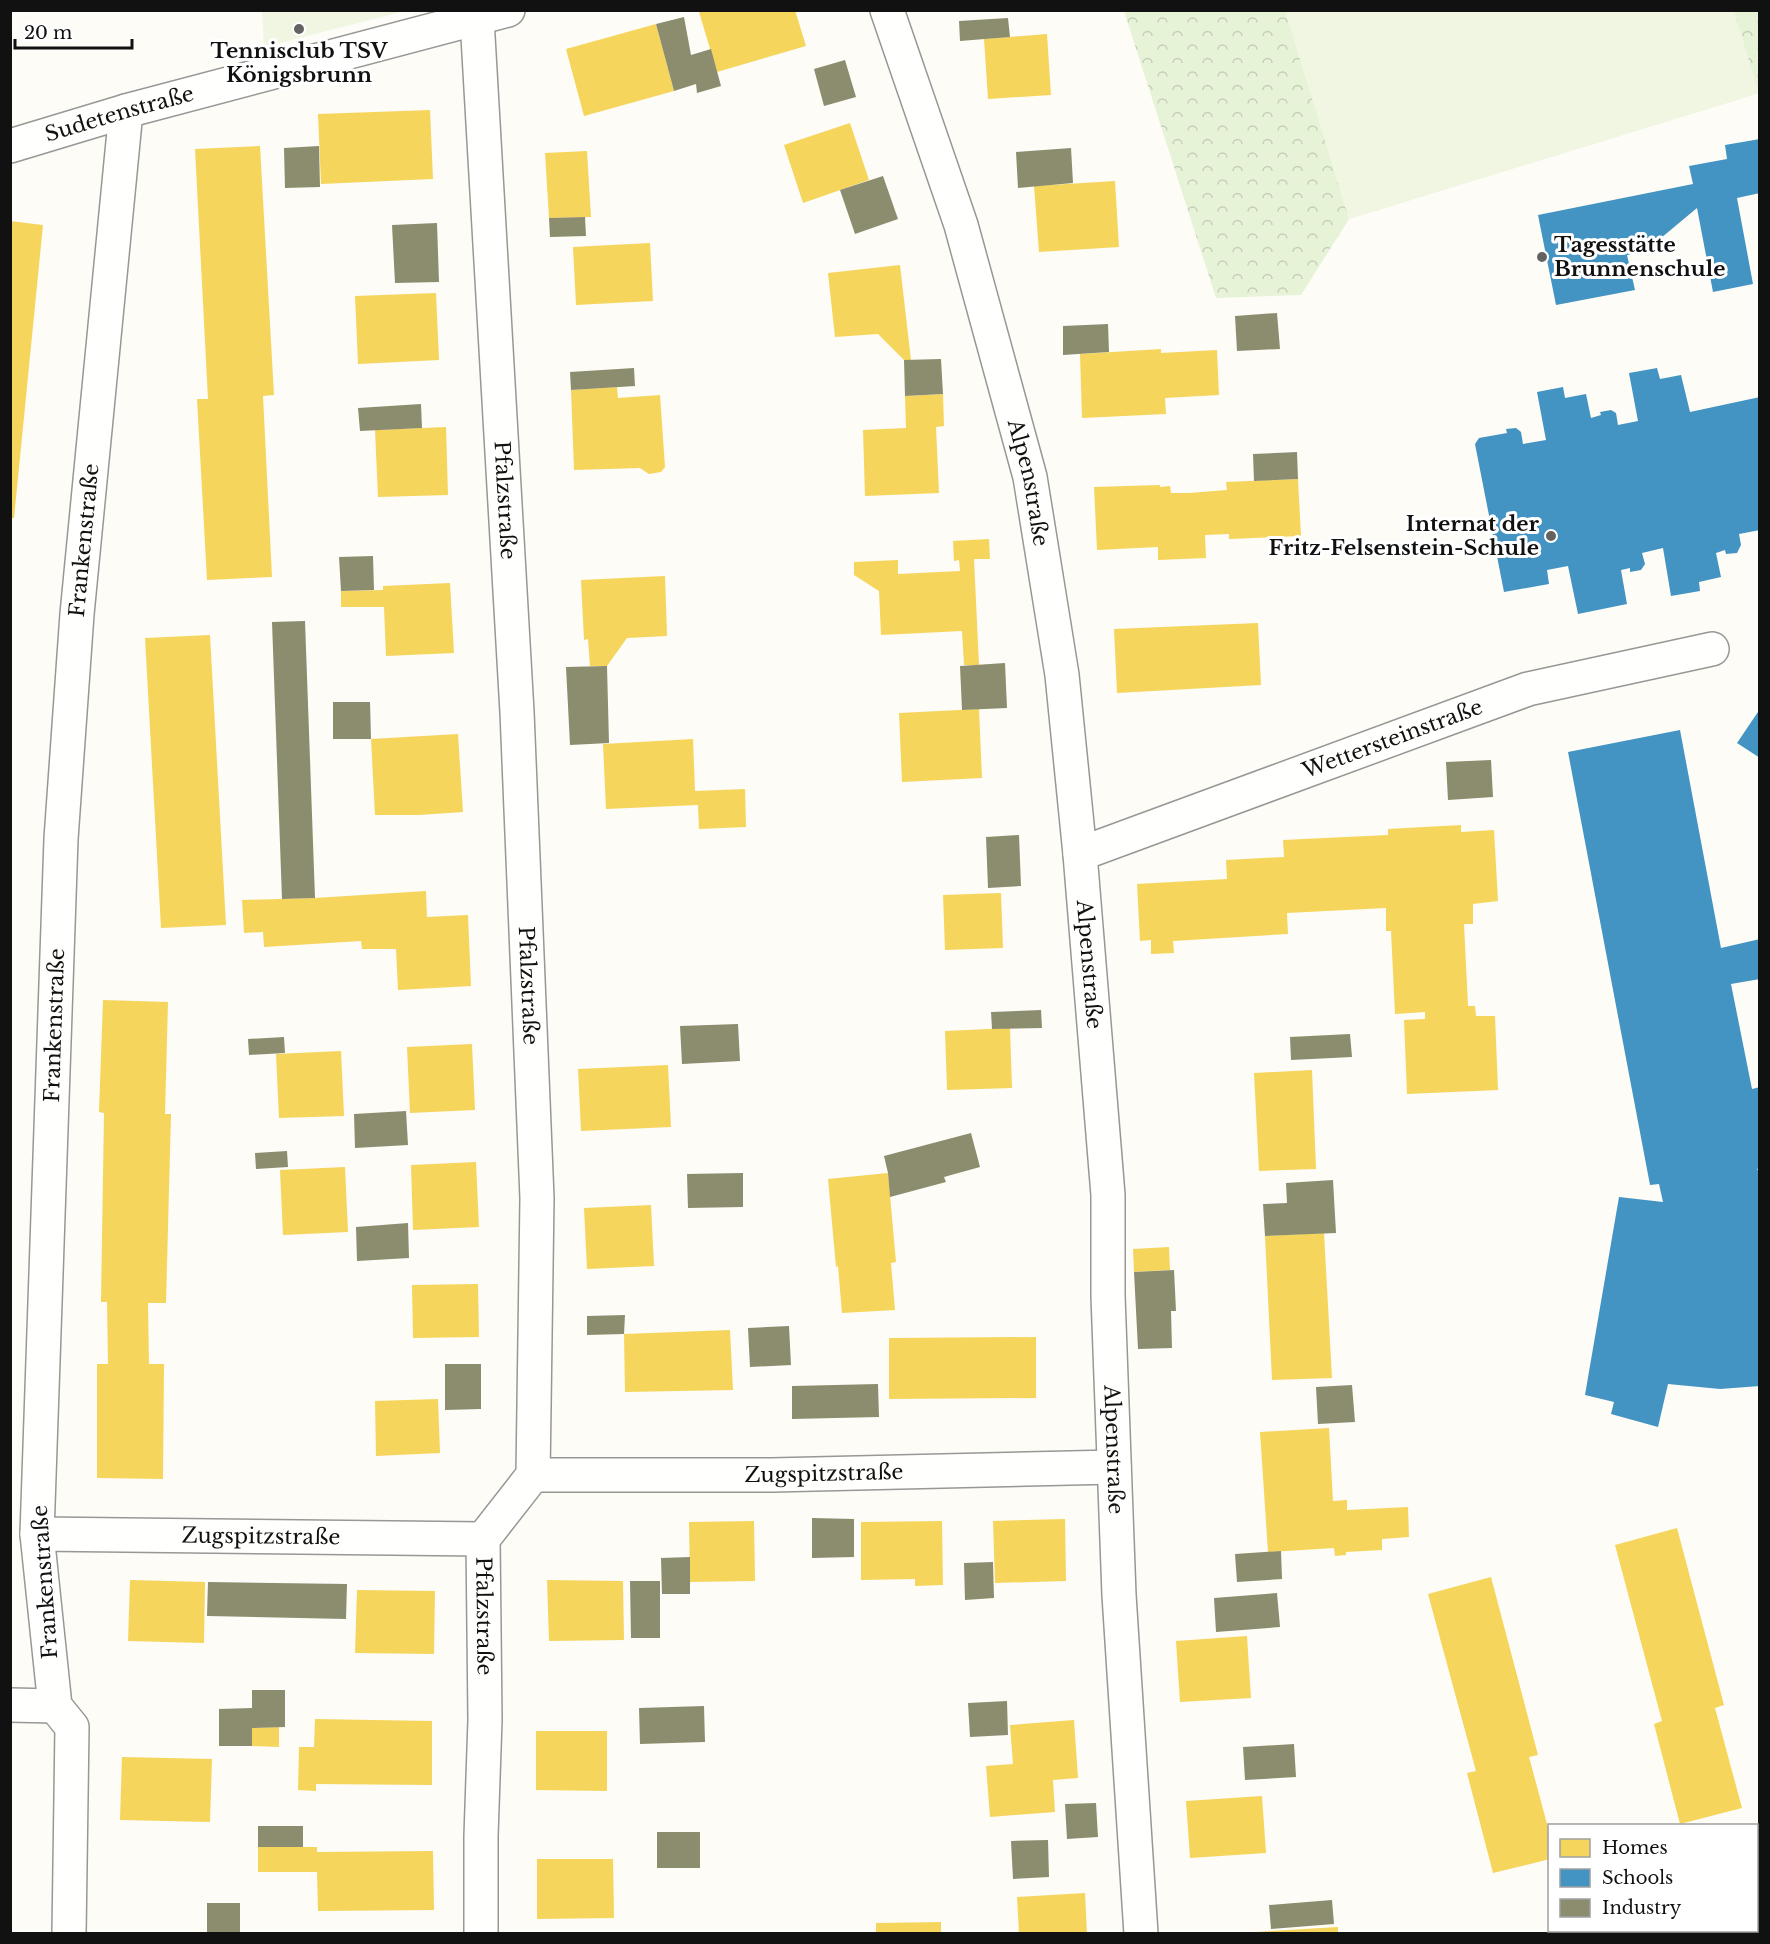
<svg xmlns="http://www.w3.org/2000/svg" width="1770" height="1944" viewBox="0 0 1770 1944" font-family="'Libre Baskerville',serif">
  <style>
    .park { fill: url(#park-crowns) }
    .pitch { fill: #f0f6e1 }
    .homes { fill: #f6d55c }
    .schools { fill: #4393c3 }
    .industry { fill: #8c8c6e }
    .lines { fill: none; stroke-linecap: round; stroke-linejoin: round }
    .minor-casing { stroke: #979795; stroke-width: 36 }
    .minor { stroke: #fffffe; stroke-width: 33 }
    .poi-dot { fill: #646362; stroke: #fff; stroke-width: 2 }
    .labels { text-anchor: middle; stroke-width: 6; stroke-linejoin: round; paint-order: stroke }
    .poi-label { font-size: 21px; font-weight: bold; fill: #111; stroke: #fff }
    .street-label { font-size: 21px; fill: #111; stroke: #fff }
  </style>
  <defs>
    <pattern id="park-crowns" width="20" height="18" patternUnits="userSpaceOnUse" patternTransform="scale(1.5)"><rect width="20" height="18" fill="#e7f3d7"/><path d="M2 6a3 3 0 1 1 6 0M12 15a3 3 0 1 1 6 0" fill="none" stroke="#c5cfb8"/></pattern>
  </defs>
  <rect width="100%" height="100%" fill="#fdfcf7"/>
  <path class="park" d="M 1124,11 L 1759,11 L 1759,93 L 1349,219 L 1301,295 L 1216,298 Z"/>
  <path class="pitch" d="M 262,11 L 262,10 L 405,11 L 264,47 Z
    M 1285,11 L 1734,11 L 1759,93 L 1349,219 Z"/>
  <path class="homes" d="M 704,10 L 795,10 L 806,46 L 717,72 L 699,12 Z
    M 656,24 L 674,91 L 584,116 L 566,49 Z
    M 1047,34 L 1051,95 L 988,99 L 984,39 Z
    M 430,110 L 433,179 L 321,184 L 318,114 Z
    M 850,123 L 869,180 L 803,203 L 784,145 Z
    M 260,146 L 274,395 L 263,396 L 272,577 L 207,580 L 197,399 L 208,399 L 195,149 Z
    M 587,151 L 591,217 L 549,218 L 545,153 Z
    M 1115,181 L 1119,247 L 1039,252 L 1034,186 Z
    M 10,221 L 43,225 L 14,518 L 10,518 Z
    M 650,243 L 653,301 L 576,305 L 573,247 Z
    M 900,265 L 911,360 L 904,360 L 878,334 L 835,337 L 828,273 Z
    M 436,293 L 439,360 L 358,364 L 355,296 Z
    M 1161,349 L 1161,353 L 1217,350 L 1219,395 L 1165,398 L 1166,414 L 1082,418 L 1080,354 Z
    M 617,387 L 618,398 L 660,395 L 665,467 L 661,472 L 649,474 L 640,468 L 574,470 L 571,390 Z
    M 943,394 L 944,426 L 936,427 L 939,493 L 865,496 L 863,430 L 906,428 L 905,396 Z
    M 446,427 L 448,495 L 378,497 L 375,430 Z
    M 1298,479 L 1301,536 L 1229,539 L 1229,534 L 1205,535 L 1206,558 L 1158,560 L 1158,547 L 1097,550 L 1094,487 L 1160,485 L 1160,487 L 1170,486 L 1171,493 L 1189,493 L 1227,490 L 1226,482 Z
    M 989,539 L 990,559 L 974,559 L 979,665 L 964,665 L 962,631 L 881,635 L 879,591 L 854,575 L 854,562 L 898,560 L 898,574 L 960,571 L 959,560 L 954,561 L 953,541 Z
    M 665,576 L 667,636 L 627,638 L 607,666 L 590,666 L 588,639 L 584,640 L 581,580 Z
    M 450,583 L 454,653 L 386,656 L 384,607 L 341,607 L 341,591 L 383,590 L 383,586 Z
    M 1258,623 L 1261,685 L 1117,693 L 1114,629 Z
    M 210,635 L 226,925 L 161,928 L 145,638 Z
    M 979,709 L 982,778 L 902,782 L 899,713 Z
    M 458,734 L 463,812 L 419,815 L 375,815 L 371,739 Z
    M 693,739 L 695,791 L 745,789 L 746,827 L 699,829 L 698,805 L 606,809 L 603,744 Z
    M 1461,825 L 1461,832 L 1494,830 L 1498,901 L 1473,904 L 1473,924 L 1464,924 L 1468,1006 L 1475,1006 L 1476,1016 L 1495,1016 L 1498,1090 L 1407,1094 L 1404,1020 L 1425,1019 L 1425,1012 L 1395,1014 L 1391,931 L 1386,931 L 1386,908 L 1287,913 L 1288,934 L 1173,941 L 1174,953 L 1151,954 L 1151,940 L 1140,941 L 1137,884 L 1227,879 L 1226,860 L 1284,857 L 1283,840 L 1388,835 L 1388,829 Z
    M 426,891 L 427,917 L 468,915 L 471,986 L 398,990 L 396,949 L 362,949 L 361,941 L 264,947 L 263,932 L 244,933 L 242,900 L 315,898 Z
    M 1001,893 L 1003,948 L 945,950 L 943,895 Z
    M 103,1000 L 168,1002 L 165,1114 L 171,1114 L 166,1303 L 148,1303 L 149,1364 L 164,1364 L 163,1479 L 97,1478 L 97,1364 L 108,1364 L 107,1302 L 101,1302 L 104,1113 L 99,1112 Z
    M 1010,1028 L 1012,1088 L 947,1090 L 945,1031 Z
    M 472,1044 L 475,1110 L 410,1113 L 407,1047 Z
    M 341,1051 L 344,1116 L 279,1118 L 276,1054 Z
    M 668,1065 L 671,1127 L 581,1131 L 578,1069 Z
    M 1312,1070 L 1316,1169 L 1259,1171 L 1254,1073 Z
    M 476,1162 L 479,1227 L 413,1230 L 411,1165 Z
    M 345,1167 L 348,1232 L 283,1235 L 280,1170 Z
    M 888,1173 L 896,1262 L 891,1263 L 895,1310 L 842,1313 L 838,1266 L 836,1267 L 828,1179 Z
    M 651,1205 L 654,1266 L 587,1269 L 584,1208 Z
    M 1324,1233 L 1332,1378 L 1272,1380 L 1265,1236 Z
    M 1169,1247 L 1170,1270 L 1134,1272 L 1133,1249 Z
    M 478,1284 L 479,1337 L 413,1338 L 412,1285 Z
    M 730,1330 L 733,1390 L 625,1392 L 624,1334 Z
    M 1036,1337 L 1036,1398 L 889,1399 L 889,1338 Z
    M 438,1399 L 440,1453 L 376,1456 L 375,1401 Z
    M 1329,1428 L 1333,1501 L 1347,1500 L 1347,1510 L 1408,1507 L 1409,1537 L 1382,1539 L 1382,1550 L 1346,1552 L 1346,1555 L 1335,1556 L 1334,1548 L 1268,1552 L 1260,1432 Z
    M 1065,1519 L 1066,1581 L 995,1583 L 993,1521 Z
    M 754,1521 L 755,1581 L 690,1582 L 689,1522 Z
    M 942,1521 L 943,1585 L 915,1586 L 915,1579 L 861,1580 L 861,1522 Z
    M 1677,1528 L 1724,1705 L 1715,1708 L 1742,1808 L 1680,1824 L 1654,1724 L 1662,1721 L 1615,1545 Z
    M 1491,1577 L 1538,1755 L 1529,1757 L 1550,1835 L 1550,1859 L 1493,1873 L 1467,1773 L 1476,1771 L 1428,1594 Z
    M 130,1580 L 205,1582 L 204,1643 L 128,1641 Z
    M 547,1580 L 623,1581 L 624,1640 L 549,1641 Z
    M 357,1590 L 435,1591 L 434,1654 L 355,1653 Z
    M 1247,1636 L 1251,1698 L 1180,1702 L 1176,1641 Z
    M 315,1719 L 432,1721 L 432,1785 L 316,1784 L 316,1791 L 298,1790 L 299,1747 L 314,1747 Z
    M 1074,1720 L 1078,1778 L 1053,1780 L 1055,1812 L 990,1817 L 986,1766 L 1013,1764 L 1010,1725 Z
    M 279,1727 L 279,1747 L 252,1746 L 252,1728 Z
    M 536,1731 L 607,1731 L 607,1791 L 536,1790 Z
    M 122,1757 L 212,1759 L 210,1822 L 120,1820 Z
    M 1262,1796 L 1266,1853 L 1190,1858 L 1186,1801 Z
    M 258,1847 L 317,1847 L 317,1852 L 433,1851 L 434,1910 L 318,1911 L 317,1872 L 258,1872 Z
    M 537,1859 L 613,1859 L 614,1918 L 537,1919 Z
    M 1085,1893 L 1087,1934 L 1019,1934 L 1017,1897 Z
    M 941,1922 L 941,1934 L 876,1934 L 876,1923 Z
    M 1338,1927 L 1338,1934 L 1255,1934 L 1255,1932 Z"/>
  <path class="schools" d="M 1760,139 L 1760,193 L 1737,198 L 1753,284 L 1713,292 L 1697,208 L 1643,253 L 1627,255 L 1635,290 L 1556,305 L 1538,215 L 1693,184 L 1689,166 L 1727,159 L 1725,145 Z
    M 1657,368 L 1660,379 L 1681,375 L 1690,412 L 1760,397 L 1760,530 L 1739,534 L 1741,545 L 1737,553 L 1726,554 L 1725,550 L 1716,553 L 1721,577 L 1699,582 L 1700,591 L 1671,596 L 1663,548 L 1642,553 L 1645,564 L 1641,570 L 1630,572 L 1630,568 L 1621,570 L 1627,604 L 1578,614 L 1568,566 L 1547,570 L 1549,584 L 1504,592 L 1475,444 L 1479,438 L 1507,433 L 1506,429 L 1516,428 L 1521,432 L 1523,444 L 1546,440 L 1537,392 L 1563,387 L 1565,398 L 1586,394 L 1591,418 L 1601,415 L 1600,412 L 1611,410 L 1616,413 L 1618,425 L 1638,421 L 1629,373 Z
    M 1760,709 L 1760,758 L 1737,743 Z
    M 1680,730 L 1721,948 L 1760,939 L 1760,979 L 1731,984 L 1752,1089 L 1760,1087 L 1760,1127 L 1758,1127 L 1760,1168 L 1757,1169 L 1760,1174 L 1760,1386 L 1720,1389 L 1668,1384 L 1658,1427 L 1611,1414 L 1614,1402 L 1585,1395 L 1619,1197 L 1663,1202 L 1659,1184 L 1650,1185 L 1568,752 Z"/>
  <path class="industry" d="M 684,17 L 691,55 L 711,49 L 721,86 L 697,93 L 696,84 L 674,91 L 656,24 Z
    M 1008,18 L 1010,37 L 960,41 L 959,21 Z
    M 845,60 L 856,97 L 824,106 L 814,69 Z
    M 319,146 L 320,187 L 285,188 L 284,148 Z
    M 1071,148 L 1073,183 L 1018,188 L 1016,152 Z
    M 883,176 L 898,219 L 855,234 L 840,190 Z
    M 585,217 L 586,236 L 550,237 L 549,218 Z
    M 437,223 L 439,282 L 395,283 L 392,225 Z
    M 1277,313 L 1280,349 L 1237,351 L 1235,316 Z
    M 1108,324 L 1109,352 L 1063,355 L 1063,326 Z
    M 941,359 L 943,394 L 905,396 L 904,360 Z
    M 634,368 L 635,386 L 571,390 L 570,372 Z
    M 421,404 L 422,428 L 360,431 L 358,408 Z
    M 1297,452 L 1298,479 L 1254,481 L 1253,454 Z
    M 373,556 L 374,590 L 341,591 L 339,557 Z
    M 305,621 L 315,898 L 282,899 L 272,622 Z
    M 1005,663 L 1007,708 L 962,710 L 960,666 Z
    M 607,666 L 609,743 L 570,745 L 566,667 Z
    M 333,702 L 370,702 L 371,739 L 333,739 Z
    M 1491,760 L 1493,797 L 1448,800 L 1446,762 Z
    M 1019,835 L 1021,886 L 988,888 L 986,837 Z
    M 1041,1010 L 1042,1028 L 992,1029 L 991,1012 Z
    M 738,1024 L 740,1061 L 682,1064 L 680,1026 Z
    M 1350,1034 L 1352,1057 L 1291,1060 L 1290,1037 Z
    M 284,1037 L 285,1053 L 249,1055 L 248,1039 Z
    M 406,1111 L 408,1145 L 355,1148 L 354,1114 Z
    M 971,1133 L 980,1167 L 944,1177 L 946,1182 L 890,1197 L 888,1173 L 884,1156 Z
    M 287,1151 L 288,1167 L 256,1169 L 255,1153 Z
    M 743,1173 L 743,1207 L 688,1208 L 687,1174 Z
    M 1333,1180 L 1336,1233 L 1265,1236 L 1263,1204 L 1287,1203 L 1286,1183 Z
    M 408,1223 L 409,1258 L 357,1261 L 356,1227 Z
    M 1174,1270 L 1176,1311 L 1171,1311 L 1172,1348 L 1138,1349 L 1134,1272 Z
    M 625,1315 L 624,1334 L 587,1335 L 587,1316 Z
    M 789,1326 L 791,1365 L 750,1367 L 748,1328 Z
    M 445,1364 L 481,1364 L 481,1409 L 445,1410 Z
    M 878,1384 L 879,1417 L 792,1419 L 792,1386 Z
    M 1352,1385 L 1355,1422 L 1318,1424 L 1316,1387 Z
    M 812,1518 L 854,1519 L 854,1557 L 812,1558 Z
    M 1281,1551 L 1282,1579 L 1237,1582 L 1235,1554 Z
    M 690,1557 L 690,1594 L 662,1594 L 661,1558 Z
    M 993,1562 L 994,1598 L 965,1600 L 964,1563 Z
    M 630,1581 L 660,1581 L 660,1638 L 631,1638 Z
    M 208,1582 L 347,1584 L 346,1619 L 207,1616 Z
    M 1277,1593 L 1280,1627 L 1216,1632 L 1214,1598 Z
    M 252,1690 L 285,1690 L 285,1727 L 252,1728 L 252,1746 L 219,1746 L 219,1709 L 252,1708 Z
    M 1007,1701 L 1008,1735 L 970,1737 L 968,1703 Z
    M 704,1706 L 705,1742 L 640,1744 L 639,1708 Z
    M 1294,1744 L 1296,1777 L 1245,1780 L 1243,1747 Z
    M 1096,1803 L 1098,1837 L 1067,1839 L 1065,1804 Z
    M 258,1826 L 303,1826 L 303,1847 L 258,1847 Z
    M 657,1832 L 700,1832 L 700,1868 L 657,1868 Z
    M 1048,1840 L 1049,1877 L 1013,1879 L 1011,1841 Z
    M 1332,1900 L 1334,1924 L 1271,1929 L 1269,1905 Z
    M 207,1903 L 240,1903 L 240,1934 L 207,1934 Z"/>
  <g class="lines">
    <g class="minor-casing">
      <g id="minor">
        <path id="s1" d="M 887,10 L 961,225 L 1030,477 L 1062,675 L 1080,854 L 1108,1195 L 1108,1296 L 1119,1595 L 1141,1934"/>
        <path id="s2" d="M 477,19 L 517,712 L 537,1198 L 533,1475 L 483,1539 L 485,1720 L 481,1836 L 481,1934"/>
        <path id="s3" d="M 10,146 L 126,111 L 508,10"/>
        <path id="s4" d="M 1080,854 L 1528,689 L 1712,649"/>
        <path id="s5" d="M 533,1475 L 772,1475 L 1114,1467"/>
        <path id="s6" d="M 37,1534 L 483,1539"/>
        <path d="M 10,1705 L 55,1706"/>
        <path id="s7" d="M 69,1934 L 72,1727 L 55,1706 L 37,1534 L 61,839 L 77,614 L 126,111"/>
      </g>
    </g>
    <use href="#minor" class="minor"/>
  </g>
  <g class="poi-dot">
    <circle cx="299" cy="29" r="6"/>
    <circle cx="1542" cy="257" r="6"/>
    <circle cx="1551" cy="536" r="6"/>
  </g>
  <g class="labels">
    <g class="poi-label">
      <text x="299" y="58">Tennisclub TSV<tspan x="299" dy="24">Königsbrunn</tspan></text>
      <text x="1554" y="252" text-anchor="start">Tagesstätte<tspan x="1554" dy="24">Brunnenschule</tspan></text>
      <text x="1539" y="531" text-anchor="end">Internat der<tspan x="1539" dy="24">Fritz-Felsenstein-Schule</tspan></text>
    </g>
    <g class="street-label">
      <text dy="7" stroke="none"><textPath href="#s3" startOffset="114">Sudetenstraße</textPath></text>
      <text dy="7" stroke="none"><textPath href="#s1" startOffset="494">Alpenstraße</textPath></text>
      <text dy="7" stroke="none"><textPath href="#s2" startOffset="482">Pfalzstraße</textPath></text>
      <text dy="7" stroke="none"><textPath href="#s7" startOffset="1402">Frankenstraße</textPath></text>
      <text dy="7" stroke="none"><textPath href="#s4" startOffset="333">Wettersteinstraße</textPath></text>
      <text dy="7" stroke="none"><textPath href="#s1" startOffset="980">Alpenstraße</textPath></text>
      <text dy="7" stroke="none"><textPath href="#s2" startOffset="968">Pfalzstraße</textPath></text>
      <text dy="7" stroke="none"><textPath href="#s7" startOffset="916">Frankenstraße</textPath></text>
      <text dy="7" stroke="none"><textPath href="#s1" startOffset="1466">Alpenstraße</textPath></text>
      <text dy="7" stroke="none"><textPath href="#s5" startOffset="291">Zugspitzstraße</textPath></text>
      <text dy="7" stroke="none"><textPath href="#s6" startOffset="224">Zugspitzstraße</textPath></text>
      <text transform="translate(45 1582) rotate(-94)" y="7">Frankenstraße</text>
      <text dy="7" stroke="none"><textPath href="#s2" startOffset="1616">Pfalzstraße</textPath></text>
    </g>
  </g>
  <rect width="1770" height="1944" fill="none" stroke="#111111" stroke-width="24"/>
  <rect x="1548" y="1824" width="210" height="108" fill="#ffffff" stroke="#a0a0a0" stroke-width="1.5"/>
  <rect x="1560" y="1839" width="30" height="18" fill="#f6d55c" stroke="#a0a0a0" stroke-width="1.5"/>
  <text x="1602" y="1854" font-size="18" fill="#111111">Homes</text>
  <rect x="1560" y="1869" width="30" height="18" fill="#4393c3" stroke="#a0a0a0" stroke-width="1.5"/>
  <text x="1602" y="1884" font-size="18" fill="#111111">Schools</text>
  <rect x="1560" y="1899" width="30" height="18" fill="#8c8c6e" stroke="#a0a0a0" stroke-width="1.5"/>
  <text x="1602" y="1914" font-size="18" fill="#111111">Industry</text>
  <path d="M15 39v9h117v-9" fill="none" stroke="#111111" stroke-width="3"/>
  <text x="24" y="39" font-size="18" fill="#111111" stroke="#ffffff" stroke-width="4.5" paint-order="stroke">20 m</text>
</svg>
